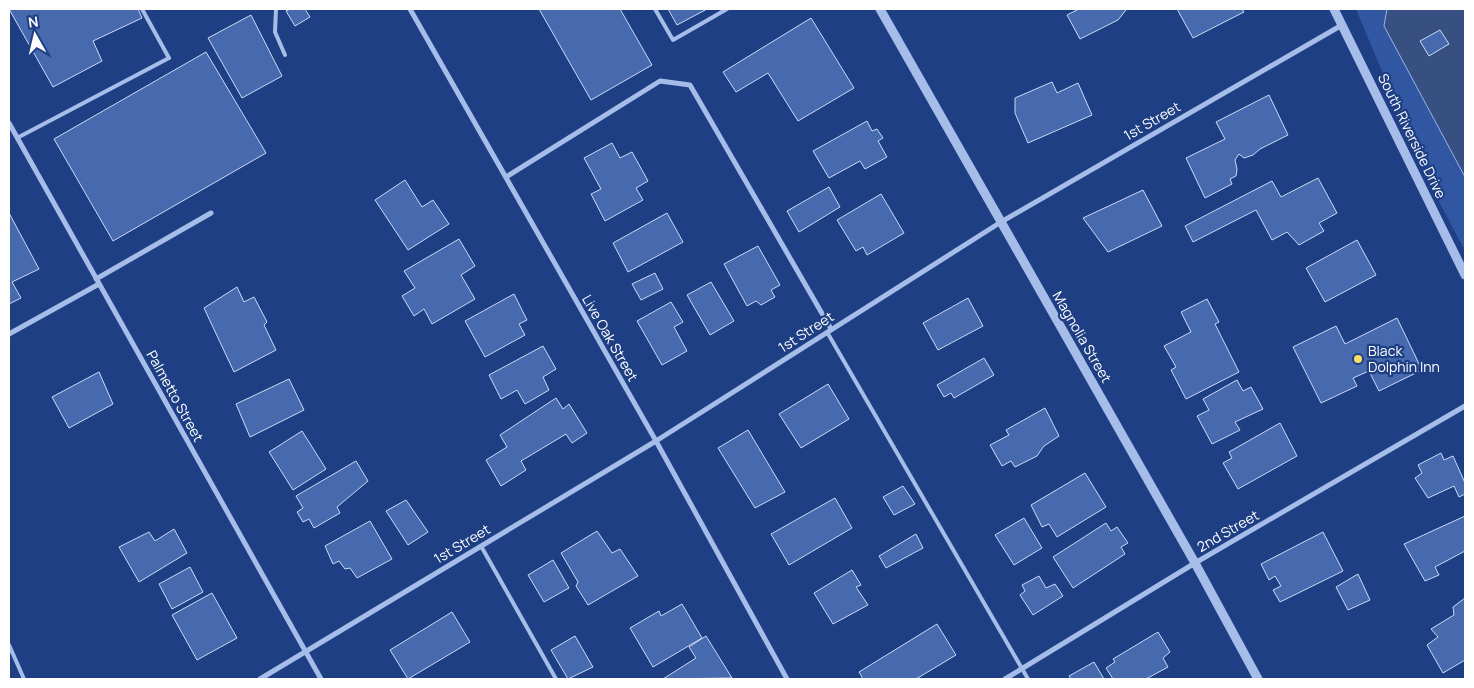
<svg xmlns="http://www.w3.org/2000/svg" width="1474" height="688" viewBox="0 0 1474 688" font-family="Manrope,sans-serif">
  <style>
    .green { fill: #3257a2 }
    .water { fill: #384f82; stroke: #9ab6eb }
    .building { fill: #4769ad; stroke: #cbdaf7 }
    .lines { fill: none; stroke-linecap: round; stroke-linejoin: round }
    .service { stroke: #a6bdea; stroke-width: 4 }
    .minor { stroke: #a6bdea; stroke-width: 5 }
    .tertiary { stroke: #a6bdea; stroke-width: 9 }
    .poi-dot { fill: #f8df66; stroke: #1e3f84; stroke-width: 2 }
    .labels { text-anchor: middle; stroke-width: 4.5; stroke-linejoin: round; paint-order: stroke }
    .street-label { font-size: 14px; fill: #fff; stroke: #1e3f84 }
    .poi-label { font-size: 14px; fill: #fff; stroke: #1e3f84; text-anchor: start }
  </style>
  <rect width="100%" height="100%" fill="#1e3f84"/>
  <path class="green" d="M 1356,9 L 1387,9 L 1384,26 L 1465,178 L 1465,251 L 1426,177 Z"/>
  <path class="water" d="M 1387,9 L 1465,9 L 1465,177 L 1384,26 Z"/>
  <path class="building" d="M 9,9 L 138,9 L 142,18 L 93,41 L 102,61 L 53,87 Z
    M 290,9 L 305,9 L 310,17 L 295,26 L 286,11 Z
    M 539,9 L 620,9 L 652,65 L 591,100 Z
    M 668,9 L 707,9 L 677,25 Z
    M 1079,9 L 1126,9 L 1126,10 L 1118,20 L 1080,39 L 1067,15 Z
    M 1177,9 L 1242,9 L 1244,12 L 1193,38 Z
    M 251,15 L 282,76 L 242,98 L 208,38 Z
    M 811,18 L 854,88 L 798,121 L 768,73 L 736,92 L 723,72 Z
    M 1440,30 L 1449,44 L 1429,56 L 1420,41 Z
    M 206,52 L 266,153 L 113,241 L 54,139 Z
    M 1052,82 L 1057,93 L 1078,83 L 1092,115 L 1028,143 L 1015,113 L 1015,98 Z
    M 1269,95 L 1288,135 L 1260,149 L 1253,155 L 1244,158 L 1239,154 L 1235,160 L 1237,169 L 1236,176 L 1230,179 L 1232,184 L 1205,198 L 1186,158 L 1225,139 L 1216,122 Z
    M 867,121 L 872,131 L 877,129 L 883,138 L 878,141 L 887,157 L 865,169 L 860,161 L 829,178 L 813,151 Z
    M 612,143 L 620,158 L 632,152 L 648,181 L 636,188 L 643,200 L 605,221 L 591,194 L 601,189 L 584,158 Z
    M 1318,178 L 1337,213 L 1319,223 L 1324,231 L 1299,245 L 1287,232 L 1272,240 L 1256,210 L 1193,242 L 1185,226 L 1272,181 L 1281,197 Z
    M 405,180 L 422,207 L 433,200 L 449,224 L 408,250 L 375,200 Z
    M 829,187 L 840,207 L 799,232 L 787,211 Z
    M 1143,190 L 1162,226 L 1108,252 L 1083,218 Z
    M 881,194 L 904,233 L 867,255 L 863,247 L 856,251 L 837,220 Z
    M 9,213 L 39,269 L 12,282 L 21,298 L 9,304 Z
    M 667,213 L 683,242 L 628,272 L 613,243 Z
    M 459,239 L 475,266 L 461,275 L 475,299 L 432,324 L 424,309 L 414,316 L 402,296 L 415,288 L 404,271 Z
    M 1357,240 L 1376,275 L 1325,302 L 1306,268 Z
    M 758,246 L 780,285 L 771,290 L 775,297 L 761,305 L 756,301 L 747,306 L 724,264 Z
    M 655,273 L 663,289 L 641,300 L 632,284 Z
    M 711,282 L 734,321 L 710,335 L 687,295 Z
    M 237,287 L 244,302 L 254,297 L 267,322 L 264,325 L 276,350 L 234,372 L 204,308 Z
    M 514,294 L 527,320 L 519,324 L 525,335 L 485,357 L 465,321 Z
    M 968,298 L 983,326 L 938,350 L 923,323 Z
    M 1207,299 L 1219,322 L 1215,324 L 1239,372 L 1186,399 L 1171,370 L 1176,367 L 1164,346 L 1191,332 L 1181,312 Z
    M 671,302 L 683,322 L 674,327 L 687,351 L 662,365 L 637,321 Z
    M 1397,318 L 1422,370 L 1379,391 L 1369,371 L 1353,378 L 1357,386 L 1321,403 L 1293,347 L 1336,326 L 1345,344 Z
    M 543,346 L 556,369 L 543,377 L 549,390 L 525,404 L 517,390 L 501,399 L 489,375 Z
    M 984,358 L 994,375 L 954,398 L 951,393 L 944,397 L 937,385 Z
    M 99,372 L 113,404 L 69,428 L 52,397 Z
    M 289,379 L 304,410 L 250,437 L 236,404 Z
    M 1237,380 L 1243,391 L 1251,387 L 1263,409 L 1235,422 L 1240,430 L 1212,444 L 1197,416 L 1209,410 L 1203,399 Z
    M 828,384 L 849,419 L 801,448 L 779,414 Z
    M 556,398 L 563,409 L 569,404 L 587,433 L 572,443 L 566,434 L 521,461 L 526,470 L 501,486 L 486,460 L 507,447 L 500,435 Z
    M 1045,408 L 1059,436 L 1044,446 L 1037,456 L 1015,467 L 1011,461 L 1002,466 L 990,445 L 1009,435 L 1006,430 Z
    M 1280,423 L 1297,456 L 1238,489 L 1223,463 L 1232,458 L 1229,452 Z
    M 748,430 L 785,492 L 755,508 L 718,448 Z
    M 302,431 L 326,469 L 293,490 L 269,452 Z
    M 1441,453 L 1444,460 L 1453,456 L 1465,483 L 1465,494 L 1459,497 L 1454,486 L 1428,498 L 1415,478 L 1422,473 L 1418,465 Z
    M 356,461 L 368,481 L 337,507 L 340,513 L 314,528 L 309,519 L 303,522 L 297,512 L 303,508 L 296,496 Z
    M 1085,473 L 1106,507 L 1057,537 L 1049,524 L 1042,527 L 1031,505 Z
    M 903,486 L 915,504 L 894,515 L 883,497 Z
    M 835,498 L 852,528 L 789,565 L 771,534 Z
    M 406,500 L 428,532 L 408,545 L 386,511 Z
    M 1465,516 L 1465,551 L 1435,567 L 1439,575 L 1425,581 L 1404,544 Z
    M 1024,518 L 1042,548 L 1014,565 L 995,535 Z
    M 370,521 L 392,559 L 357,578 L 350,568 L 345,569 L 339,561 L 333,564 L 325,546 Z
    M 1106,523 L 1111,531 L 1117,527 L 1128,543 L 1121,547 L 1125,554 L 1073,588 L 1053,557 Z
    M 174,529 L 187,553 L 139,582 L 119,547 L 149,532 L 155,541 Z
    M 597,531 L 612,553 L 620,549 L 638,576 L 588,605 L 576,586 L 578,582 L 561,553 Z
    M 1323,532 L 1343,571 L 1280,602 L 1273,590 L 1281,586 L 1275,576 L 1269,580 L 1261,564 Z
    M 916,534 L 923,548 L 886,568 L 879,556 Z
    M 553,560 L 569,588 L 544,602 L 528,575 Z
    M 190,567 L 203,592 L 172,609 L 159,584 Z
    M 852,570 L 861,585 L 856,587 L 868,605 L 833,624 L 814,593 Z
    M 1358,574 L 1370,600 L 1348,610 L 1336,587 Z
    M 1039,576 L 1046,588 L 1055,584 L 1063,596 L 1033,615 L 1020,595 L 1025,591 L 1022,585 Z
    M 212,593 L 237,638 L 197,660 L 172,615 Z
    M 1465,598 L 1465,660 L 1443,673 L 1427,645 L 1438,637 L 1431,629 L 1454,615 L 1453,607 Z
    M 682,604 L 702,638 L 653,667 L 630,628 L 659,611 L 661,616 Z
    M 452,612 L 470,642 L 408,679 L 390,650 Z
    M 937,624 L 956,655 L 916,679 L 863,679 L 859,672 Z
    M 1158,632 L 1170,652 L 1163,658 L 1168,667 L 1146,679 L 1113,679 L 1106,668 L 1115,662 L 1113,659 Z
    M 575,636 L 593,667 L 568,679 L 551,650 Z
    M 706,636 L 732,678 L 663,679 L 696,658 L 689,647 Z
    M 1094,662 L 1104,679 L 1071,679 L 1069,676 Z"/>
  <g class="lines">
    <path class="service" d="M 276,9 L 275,32 L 285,55
      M 655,9 L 673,40 L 727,9
      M 17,138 L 169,58 L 142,9
      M 827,332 L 1028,679
      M 481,546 L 556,679
      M 9,645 L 24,679"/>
    <path class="minor" d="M 410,9 L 656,441 L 787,679
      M 9,123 L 321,679
      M 506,177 L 660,81 L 690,85 L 831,329
      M 96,279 L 211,213
      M 9,334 L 99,284
      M 260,679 L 656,441 L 1001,222 L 1342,25
      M 1005,679 L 1195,563 L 1465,406"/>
    <path class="tertiary" d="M 880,9 L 1195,563 L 1258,679
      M 1334,9 L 1465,275"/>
  </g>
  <circle class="poi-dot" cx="1358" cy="359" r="5"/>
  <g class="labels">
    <g class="street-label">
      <text transform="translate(1152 121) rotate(-30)" y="5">1st Street</text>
      <text transform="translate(1412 136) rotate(64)" y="5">South Riverside Drive</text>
      <text transform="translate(806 332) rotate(-33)" y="5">1st Street</text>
      <text transform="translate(1082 337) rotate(60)" y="5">Magnolia Street</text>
      <text transform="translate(610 338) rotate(60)" y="5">Live Oak Street</text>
      <text transform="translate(175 396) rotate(61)" y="5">Palmetto Street</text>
      <text transform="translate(1228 531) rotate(-30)" y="5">2nd Street</text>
      <text transform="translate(462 544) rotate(-31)" y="5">1st Street</text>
    </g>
    <g class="poi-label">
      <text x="1368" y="356">Black<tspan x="1368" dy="16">Dolphin Inn</tspan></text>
    </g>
  </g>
  <rect width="1474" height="688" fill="none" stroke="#ffffff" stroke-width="20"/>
  <g transform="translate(35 35) rotate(352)" stroke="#1e3f84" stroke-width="4" paint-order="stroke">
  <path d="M0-4L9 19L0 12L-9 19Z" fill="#ffffff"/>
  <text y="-8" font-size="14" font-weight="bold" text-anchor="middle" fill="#ffffff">N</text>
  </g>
</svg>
